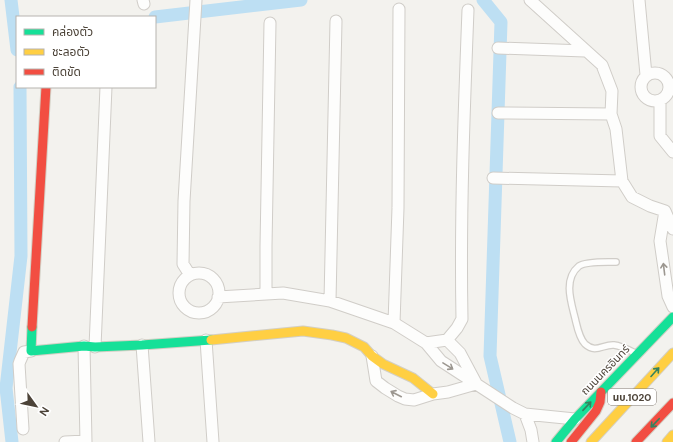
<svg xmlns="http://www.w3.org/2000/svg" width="673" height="442" viewBox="0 0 673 442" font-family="'DM Sans','Noto Sans Thai',sans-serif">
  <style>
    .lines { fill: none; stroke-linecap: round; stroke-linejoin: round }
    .canal { stroke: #bddff3; stroke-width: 13 }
    .lane-casing { stroke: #d0cdc8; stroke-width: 8 }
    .street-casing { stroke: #d0cdc8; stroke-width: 13 }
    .fast-casing { stroke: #d3cfc4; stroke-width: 11 }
    .slow-casing { stroke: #d3cfc4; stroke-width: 11 }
    .jam-casing { stroke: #d3cfc4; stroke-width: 11 }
    .lane { stroke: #fdfdfc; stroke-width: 5.5 }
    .street { stroke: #fdfdfc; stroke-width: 11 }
    .fast { stroke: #16e098; stroke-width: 9 }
    .slow { stroke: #ffcf43; stroke-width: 9 }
    .jam { stroke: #f24e42; stroke-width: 9 }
    .oneway { stroke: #9c9790 }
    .oneway2 { stroke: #36825e }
    .labels { text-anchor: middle; stroke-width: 3; stroke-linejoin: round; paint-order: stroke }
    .shield { fill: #fff; stroke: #827b74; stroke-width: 1 }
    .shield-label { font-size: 10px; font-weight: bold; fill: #4c4338 }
    .street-label { font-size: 11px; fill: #4c4338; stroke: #fff }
  </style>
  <rect width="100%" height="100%" fill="#f3f2ee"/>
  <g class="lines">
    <path class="canal" d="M 11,0 L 17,50
      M 483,0 L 501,22 L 490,356 L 510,442
      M 155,17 L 301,0
      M 12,442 L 6,388 L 21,256 L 20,87"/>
    <g class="lane-casing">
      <path id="lane" d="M 616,262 C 607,262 586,261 579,266 C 563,279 571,302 575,318 C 577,326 579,338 585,344 C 596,354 603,344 614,345 C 622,346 629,350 637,354"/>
    </g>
    <g class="street-casing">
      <path id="street" d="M 143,0 L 144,4
        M 530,0 L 602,65 L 612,91 L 611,114 L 616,129 L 622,181 L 632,197 L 650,206 L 665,211 L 673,229
        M 639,0 L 646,75
        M 498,48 L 585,51
        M641 87a14 14 0 1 1 28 0a14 14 0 1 1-28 0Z
        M 660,101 L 660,136 L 673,152
        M 498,113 L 611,114
        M 493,178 L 622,181
        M 665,211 L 660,241 L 668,296 L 673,307
        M179 293a20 20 0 1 1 40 0a20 20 0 1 1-40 0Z
        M 190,275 L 183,264 L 184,201 L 196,0
        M 266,294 L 266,246 L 270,23
        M 218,297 L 283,293 L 330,301 L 394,323 L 426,343 L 441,361 L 513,408 L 525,414 L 575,419
        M 330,301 L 336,21
        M 394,323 L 398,208 L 399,9
        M 206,340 L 213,442
        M 447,340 L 460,353 L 476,383
        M 426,343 L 447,340 L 457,328 L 462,319 C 460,216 464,113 468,10
        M 142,345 L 149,442
        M 84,346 L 86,442
        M 95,347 L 106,87
        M 372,356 L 376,381 L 385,388 L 398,396 L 405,399 L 414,400 L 433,394 L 448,392 L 476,384
        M 525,414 L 531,430 L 533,442
        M 23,429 L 19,364 L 20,361 L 24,352 L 31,351
        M 65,442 L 86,441"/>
    </g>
    <g class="fast-casing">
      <path id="fast" d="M 32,327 L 31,351 L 84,346 L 95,347 L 142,345 L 211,340
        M 556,442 L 575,419 L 673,317"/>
    </g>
    <g class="slow-casing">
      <path id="slow" d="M 211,340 L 303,331 L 332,335 L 346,338 L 364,347 L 372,356 L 383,364 L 413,378 L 433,394
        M 591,442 L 673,353
        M 667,442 L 673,435"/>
    </g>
    <g class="jam-casing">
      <path id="jam" d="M 32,327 L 46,87
        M 571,442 L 596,411 L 600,402 L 601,392
        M 636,442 L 673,403"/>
    </g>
    <use href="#lane" class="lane"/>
    <use href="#street" class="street"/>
    <use href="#fast" class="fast"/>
    <use href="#slow" class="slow"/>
    <use href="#jam" class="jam"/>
  </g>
  <defs><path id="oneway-shaft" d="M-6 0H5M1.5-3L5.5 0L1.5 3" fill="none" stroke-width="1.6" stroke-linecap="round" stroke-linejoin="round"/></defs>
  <g class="oneway">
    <use href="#oneway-shaft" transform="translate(664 269) rotate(-97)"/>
    <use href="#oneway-shaft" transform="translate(448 366) rotate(32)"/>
    <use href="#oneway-shaft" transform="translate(396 394) rotate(-153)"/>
  </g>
  <g class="oneway2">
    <use href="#oneway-shaft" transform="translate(655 372) rotate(-48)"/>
    <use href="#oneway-shaft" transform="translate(587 406) rotate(-47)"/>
    <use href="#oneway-shaft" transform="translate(655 423) rotate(134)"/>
  </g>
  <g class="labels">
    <rect class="shield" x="608" y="389" width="48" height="16" rx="3"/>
    <g class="shield-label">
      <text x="632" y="401">นบ.1020</text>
    </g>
    <g class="street-label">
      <text transform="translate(605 370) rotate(-46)" y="4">ถนนนครอินทร์</text>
    </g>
  </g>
  <rect x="16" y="16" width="140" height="72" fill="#ffffff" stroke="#b7b4af"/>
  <rect x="24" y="29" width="20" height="6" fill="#16e098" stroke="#b7b4af"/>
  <text x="52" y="36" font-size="12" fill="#4c4338">คล่องตัว</text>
  <rect x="24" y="49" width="20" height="6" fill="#ffcf43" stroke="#b7b4af"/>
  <text x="52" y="56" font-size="12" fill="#4c4338">ชะลอตัว</text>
  <rect x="24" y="69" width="20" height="6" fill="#f24e42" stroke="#b7b4af"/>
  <text x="52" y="76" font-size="12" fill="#4c4338">ติดขัด</text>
  <g transform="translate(36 406) rotate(123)" stroke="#ffffff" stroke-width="3" paint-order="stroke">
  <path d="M0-3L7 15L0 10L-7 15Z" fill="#4c4338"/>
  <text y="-6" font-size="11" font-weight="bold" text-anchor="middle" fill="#4c4338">N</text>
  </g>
</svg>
